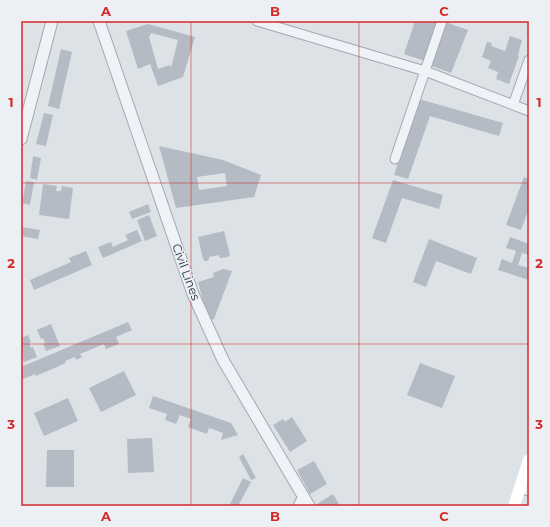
<svg xmlns="http://www.w3.org/2000/svg" width="550" height="527" viewBox="0 0 550 527" font-family="Montserrat,sans-serif">
  <style>
    .building { fill: #b4bbc4; fill-rule: evenodd }
    .lines { fill: none; stroke-linecap: round; stroke-linejoin: round }
    .minor-casing { stroke: #a2a9b1; stroke-width: 11 }
    .tertiary-casing { stroke: #a2a9b1; stroke-width: 13 }
    .minor { stroke: #eff2f6; stroke-width: 9 }
    .tertiary { stroke: #eff2f6; stroke-width: 11 }
    .secondary { stroke: #fff; stroke-width: 12 }
    .grid { fill: none; stroke: #d62828; stroke-width: 1; stroke-opacity: 0.55 }
    .labels { text-anchor: middle; stroke-width: 3; stroke-linejoin: round; paint-order: stroke }
    .street-label { font-size: 12px; fill: #26303f; stroke: #ecf0f5 }
    .neatline { fill: none; stroke: #d62828; stroke-width: 1.5 }
    .grid-label { font-size: 13px; text-anchor: middle; font-weight: bold; fill: #d62828 }
  </style>
  <rect width="100%" height="100%" fill="#dde2e7"/>
  <path class="building" d="M 415,21 L 432,21 L 438,23 L 425,61 L 404,54 Z
    M 445,22 L 468,30 L 451,73 L 429,65 Z
    M 148,24 L 195,37 L 183,77 L 158,86 L 150,64 L 138,69 L 126,31 ZM 151,33 L 178,40 L 171,68 L 170,65 L 158,69 L 149,37 Z
    M 510,36 L 522,40 L 518,55 L 519,56 L 509,84 L 496,79 L 498,72 L 488,68 L 491,61 L 482,57 L 487,42 L 492,43 L 491,46 L 505,51 Z
    M 61,49 L 72,52 L 59,109 L 48,106 Z
    M 419,99 L 503,123 L 499,136 L 430,116 L 408,179 L 394,175 Z
    M 44,113 L 53,115 L 46,146 L 36,144 Z
    M 159,146 L 223,160 L 261,175 L 254,197 L 176,208 ZM 225,173 L 227,186 L 199,190 L 197,177 Z
    M 33,156 L 41,158 L 37,180 L 30,178 Z
    M 524,177 L 529,179 L 529,208 L 521,230 L 506,225 Z
    M 393,180 L 443,195 L 439,209 L 402,198 L 386,243 L 372,238 Z
    M 26,181 L 34,182 L 30,205 L 22,203 Z
    M 43,184 L 57,186 L 56,191 L 61,191 L 62,186 L 73,188 L 69,219 L 39,215 Z
    M 148,204 L 151,212 L 132,219 L 129,212 Z
    M 149,215 L 157,236 L 145,241 L 137,220 Z
    M 21,227 L 40,230 L 38,239 L 21,236 Z
    M 137,230 L 142,241 L 103,258 L 98,247 L 111,242 L 113,247 L 128,240 L 125,235 Z
    M 224,231 L 230,255 L 228,257 L 221,258 L 219,257 L 219,255 L 209,257 L 209,259 L 207,261 L 205,261 L 203,259 L 198,237 Z
    M 510,237 L 529,244 L 529,255 L 522,253 L 518,265 L 529,268 L 529,280 L 498,270 L 502,259 L 512,263 L 516,251 L 506,248 Z
    M 429,239 L 477,258 L 471,274 L 436,261 L 426,287 L 413,282 Z
    M 86,251 L 92,265 L 34,290 L 30,280 L 71,262 L 69,258 Z
    M 223,269 L 232,271 L 214,319 L 208,321 L 198,282 L 214,277 L 213,273 Z
    M 128,322 L 132,330 L 116,337 L 119,344 L 106,349 L 104,344 L 80,354 L 82,357 L 76,360 L 75,357 L 65,361 L 66,363 L 36,376 L 35,374 L 21,380 L 21,367 Z
    M 51,324 L 60,346 L 46,351 L 43,344 L 45,343 L 43,338 L 41,339 L 37,330 Z
    M 28,335 L 31,342 L 29,343 L 31,348 L 33,347 L 37,357 L 24,362 L 21,354 L 21,338 Z
    M 420,363 L 455,376 L 442,408 L 407,395 Z
    M 124,371 L 136,395 L 101,412 L 89,388 Z
    M 153,396 L 231,423 L 238,435 L 221,440 L 223,433 L 209,428 L 207,434 L 188,427 L 191,419 L 180,415 L 176,424 L 165,420 L 167,414 L 149,408 Z
    M 68,398 L 78,421 L 44,436 L 34,413 Z
    M 292,417 L 307,441 L 290,452 L 273,425 L 283,419 L 285,422 Z
    M 152,438 L 154,472 L 128,473 L 127,439 Z
    M 47,450 L 74,450 L 74,487 L 46,487 Z
    M 243,454 L 256,478 L 251,480 L 239,457 Z
    M 314,461 L 327,484 L 310,494 L 297,470 Z
    M 243,478 L 251,482 L 238,506 L 229,506 Z
    M 333,494 L 340,506 L 314,506 Z"/>
  <g class="lines">
    <g class="minor-casing">
      <path id="minor" d="M 257,21 L 425,71 L 529,111
        M 513,105 L 529,60
        M 395,159 L 442,21
        M 520,488 L 529,491
        M 298,506 L 303,496"/>
    </g>
    <g class="tertiary-casing">
      <path id="tertiary" d="M 99,21 L 193,294 L 223,360 L 309,506
        M 21,139 L 52,21"/>
    </g>
    <use href="#minor" class="minor"/>
    <use href="#tertiary" class="tertiary"/>
    <path class="secondary" d="M 514,506 L 529,460"/>
  </g>
  <path class="grid" d="M 191,21 L 191,506M 359,21 L 359,506M 21,183 L 529,183M 21,344 L 529,344"/>
  <g class="labels">
    <g class="street-label">
      <text transform="translate(186 272) rotate(70)" y="4">Civil Lines</text>
    </g>
  </g>
  <rect width="550" height="527" fill="none" stroke="#ecf0f5" stroke-width="44"/>
  <rect x="22" y="22" width="506" height="483" class="neatline"/>
  <g class="grid-label">
    <text x="106" y="16">A</text>
    <text x="275" y="16">B</text>
    <text x="444" y="16">C</text>
    <text x="11" y="107">1</text>
    <text x="539" y="107">1</text>
    <text x="11" y="268">2</text>
    <text x="539" y="268">2</text>
    <text x="11" y="429">3</text>
    <text x="539" y="429">3</text>
    <text x="106" y="521">A</text>
    <text x="275" y="521">B</text>
    <text x="444" y="521">C</text>
  </g>
</svg>
